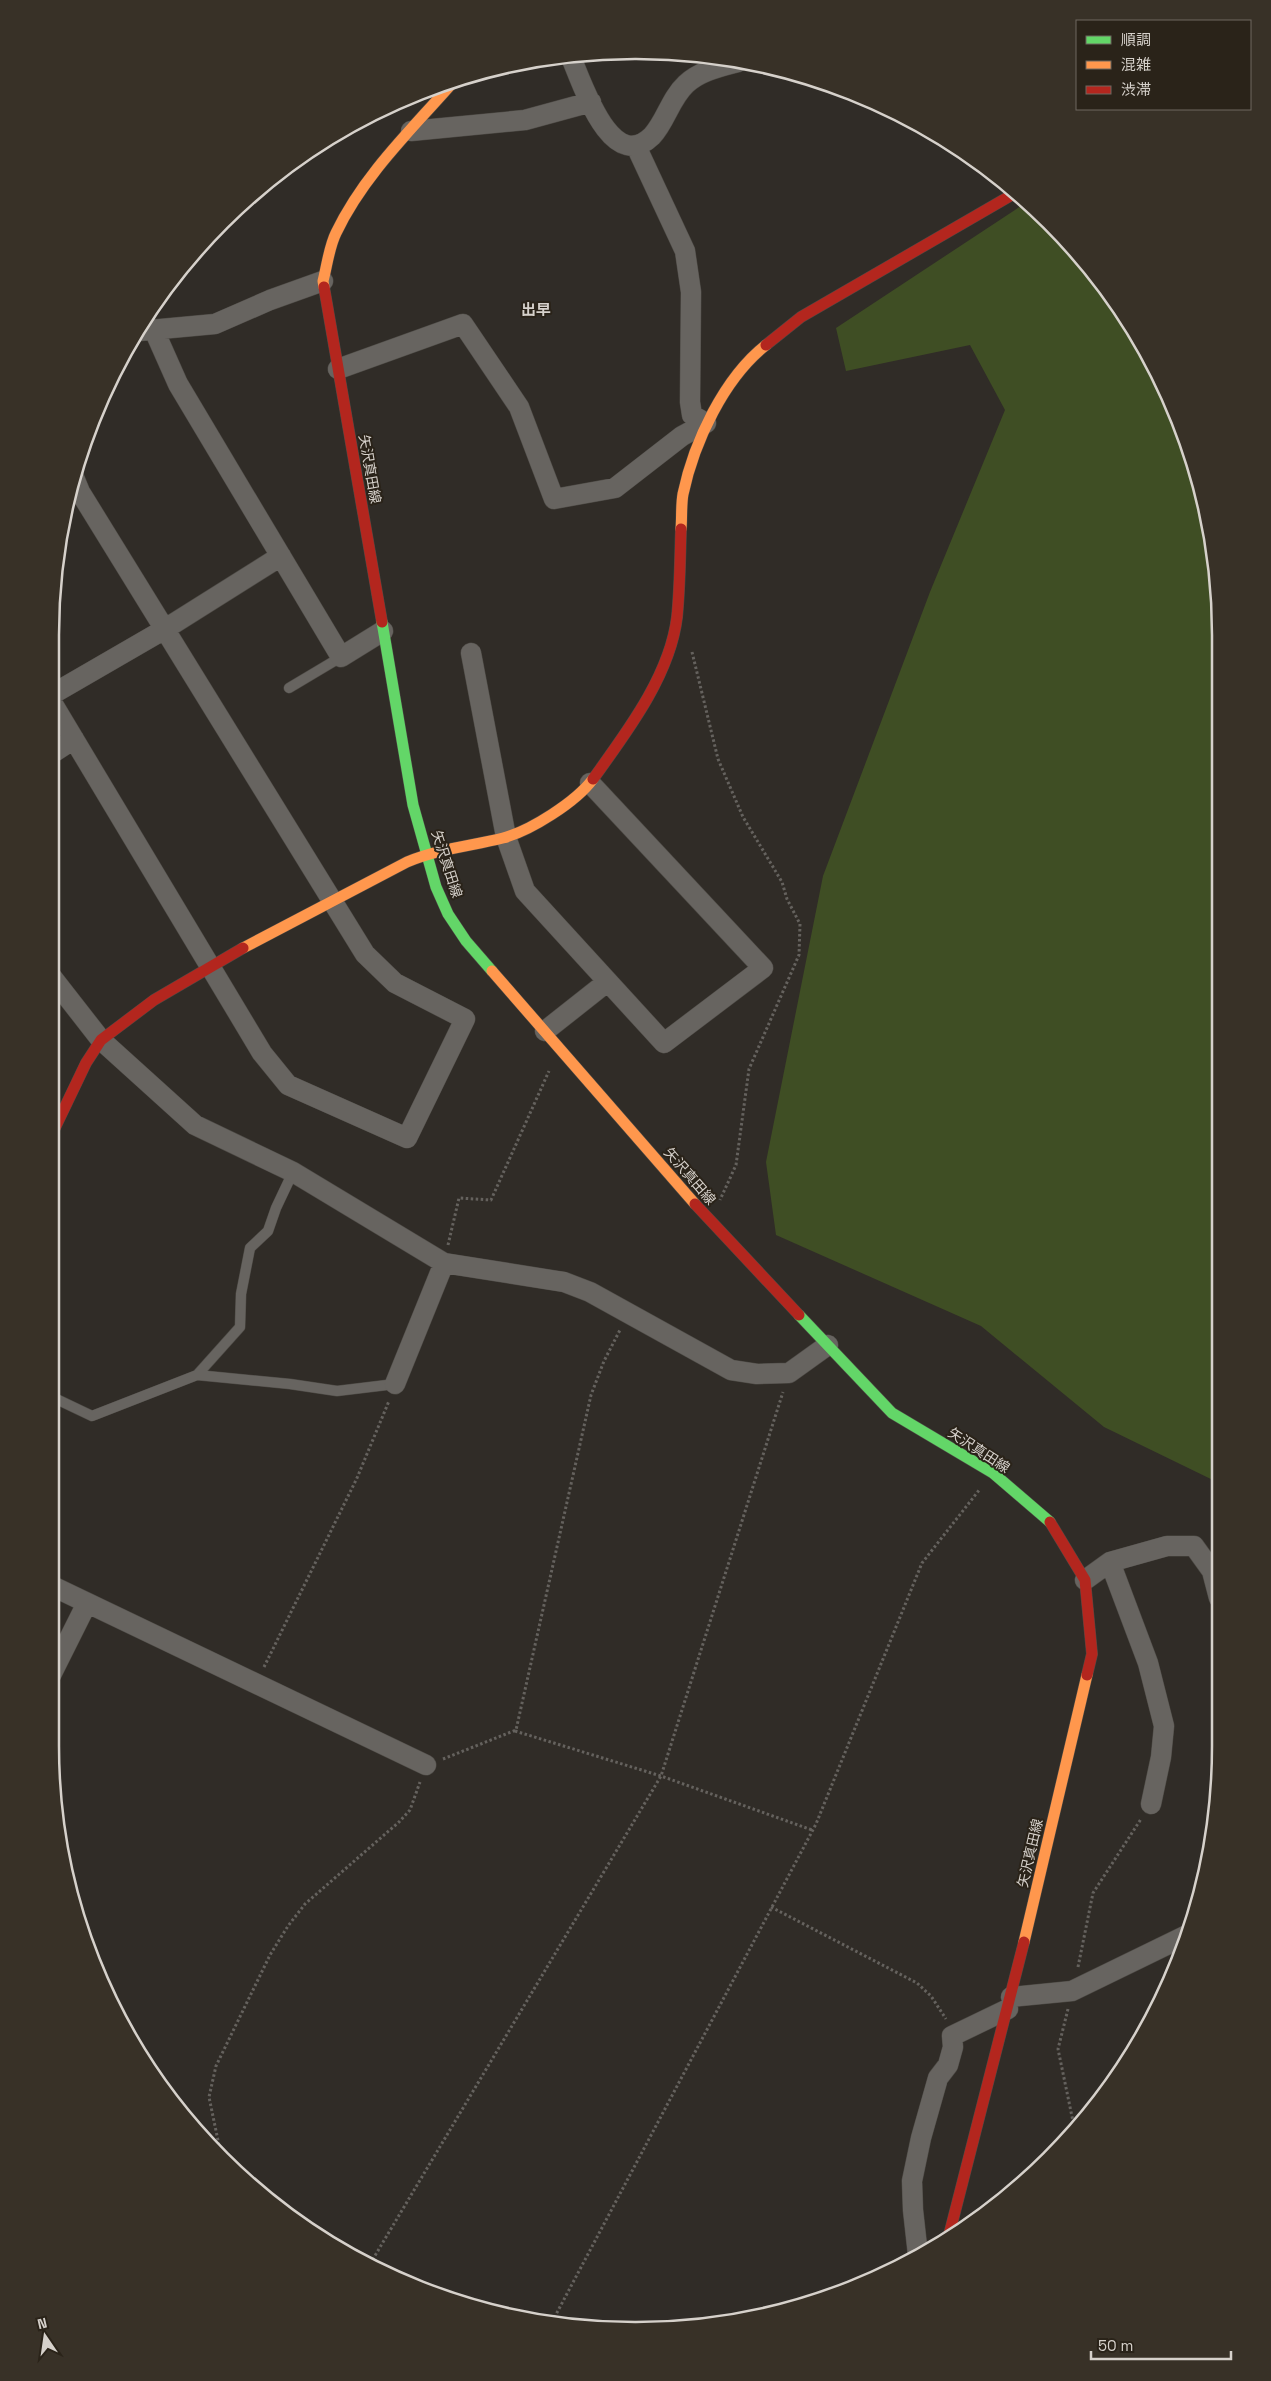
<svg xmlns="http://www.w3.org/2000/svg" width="1271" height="2381" viewBox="0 0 1271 2381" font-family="'Space Grotesk','Noto Sans JP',sans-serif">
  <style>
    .green { fill: #3f4e24 }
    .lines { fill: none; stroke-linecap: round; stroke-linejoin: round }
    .lane-casing { stroke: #4d4a45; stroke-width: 11 }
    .street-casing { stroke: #4d4a45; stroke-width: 21 }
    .fast-casing { stroke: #4d4a45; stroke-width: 12 }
    .slow-casing { stroke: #4d4a45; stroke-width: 12 }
    .jam-casing { stroke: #4d4a45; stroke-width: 12 }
    .path { stroke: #65625e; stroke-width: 3; stroke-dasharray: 2.5 2.5; stroke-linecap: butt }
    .lane { stroke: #676460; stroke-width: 10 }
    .street { stroke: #676460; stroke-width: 20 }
    .fast { stroke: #63d668; stroke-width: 11 }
    .slow { stroke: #ff974d; stroke-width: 11 }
    .jam { stroke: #b3261e; stroke-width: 11 }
    .labels { text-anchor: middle; stroke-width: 4; stroke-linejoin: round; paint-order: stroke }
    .street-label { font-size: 14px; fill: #d6d1cb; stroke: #2a2319 }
    .neighbourhood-label { font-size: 15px; font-weight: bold; fill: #d6d1cb; stroke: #2a2319 }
    .rim { fill: none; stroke: #d6d1cb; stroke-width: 2.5 }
  </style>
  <rect width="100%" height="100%" fill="#302c27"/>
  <path class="green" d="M 1027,202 L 1122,310 L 1177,412 L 1216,559 L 1219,1487 L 1217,1482 L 1104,1427 L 981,1326 L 776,1235 L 766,1162 L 823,876 L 930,592 L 1005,410 L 970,345 L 846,371 L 836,328 Z"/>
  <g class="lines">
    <g class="lane-casing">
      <path id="lane" d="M 289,688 L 341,657
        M 197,1375 L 240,1327 L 241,1294 L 250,1248 L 268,1231 L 276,1208 L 293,1172
        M 50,1396 L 92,1416 L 197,1375 L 290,1384 L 337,1391 L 395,1384"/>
    </g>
    <g class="street-casing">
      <path id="street" d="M 570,55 C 582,82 611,176 652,136 C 666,121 670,99 686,84 C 700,71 719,67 738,62
        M 411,131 L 525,120 L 591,102
        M 636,146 L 685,251 L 691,292 L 690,402 L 692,415 L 706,423
        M 154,330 L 178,384 L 341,657 L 383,631
        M 139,331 L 215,324 L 270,300 L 323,281
        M 338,369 L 463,324 L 519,407 L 554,499 L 615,488 L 682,436 L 706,423
        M 471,653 L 506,837 L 525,891 L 664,1043 L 763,968 L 590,783
        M 51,695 L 165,629 L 281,556
        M 51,701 L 262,1053 L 288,1085 L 407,1138 L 465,1019 L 395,983 L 365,954 L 80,492 L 73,475
        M 51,754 L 74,739
        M 51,976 L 101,1040 L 195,1125 L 293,1172 L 444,1263 L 564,1282 L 590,1292 L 731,1370 L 757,1374 L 789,1373 L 828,1345
        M 545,1031 L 607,982
        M 395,1384 L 444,1263
        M 1110,1562 L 1148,1663 L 1164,1726 L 1161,1757 L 1151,1804
        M 1085,1580 L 1110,1562 L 1167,1546 L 1194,1546 L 1212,1571 L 1219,1598
        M 50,1585 L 426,1765
        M 50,1677 L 87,1603
        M 1011,1997 L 1072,1991 L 1187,1935
        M 918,2255 L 913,2210 L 912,2181 L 921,2138 L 938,2078 L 948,2065 L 953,2047 L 952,2036 L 1008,2009"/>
    </g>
    <g class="fast-casing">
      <path id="fast" d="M 382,622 L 413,805 L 436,887 L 448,914 L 466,941 L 492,971
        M 799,1315 L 892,1413 L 993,1473 L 1050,1522"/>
    </g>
    <g class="slow-casing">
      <path id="slow" d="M 324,287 L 323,281 C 327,266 329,247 336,233 C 364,174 414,127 456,79
        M 681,529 C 682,518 681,505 683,494 C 694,442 724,378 766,345
        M 243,948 L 407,862 C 438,849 471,846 503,838 C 530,831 576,802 593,779
        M 492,971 L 695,1204
        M 1024,1942 L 1087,1675"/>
    </g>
    <g class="jam-casing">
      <path id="jam" d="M 324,287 L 382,622
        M 766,345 L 801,317 L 1017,192
        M 593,779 C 626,733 670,676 677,617 C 680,588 680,558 681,529
        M 51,1136 L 86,1063 L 101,1040 L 154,1000 L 243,948
        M 695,1204 L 799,1315
        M 1050,1522 L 1085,1580 L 1092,1654 L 1087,1675
        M 948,2239 L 1024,1942"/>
    </g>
    <path class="path" d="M 692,652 L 718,759 L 743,817 L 782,882 L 787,899 L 800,924 L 799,955 L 749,1069 L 736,1165 L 720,1200
      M 448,1245 L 459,1198 L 491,1200 L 549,1071
      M 264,1667 L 357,1478 L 389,1401
      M 515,1731 L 661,1776 L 812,1830
      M 443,1759 L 516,1730 L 591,1395 L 604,1361 L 620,1330
      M 771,1907 L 917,1983 L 931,1996 L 946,2019
      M 1078,1967 L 1093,1893 L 1141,1819
      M 1068,2009 L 1058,2049 L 1075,2131
      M 221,2155 L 209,2097 L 216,2066 L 270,1955 L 288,1926 L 305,1904 L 399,1822 L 410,1810 L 420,1782
      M 370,2264 L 661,1776 L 783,1392
      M 552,2322 L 816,1824 L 922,1563 L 980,1489"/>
    <use href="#lane" class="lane"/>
    <use href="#street" class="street"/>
    <use href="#fast" class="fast"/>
    <use href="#slow" class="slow"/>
    <use href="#jam" class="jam"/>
  </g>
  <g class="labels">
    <g class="street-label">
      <text transform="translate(370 469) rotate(80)" y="5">矢沢真田線</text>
      <text transform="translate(447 864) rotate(72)" y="5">矢沢真田線</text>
      <text transform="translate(690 1176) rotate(49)" y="5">矢沢真田線</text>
      <text transform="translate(979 1450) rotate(33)" y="5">矢沢真田線</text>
      <text transform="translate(1030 1853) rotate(-77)" y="5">矢沢真田線</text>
    </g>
    <g class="neighbourhood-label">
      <text x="536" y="315">出早</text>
    </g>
  </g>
  <path d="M0 0H1271V2381H0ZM635 59H636A576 576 0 0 1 1212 635V1746A576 576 0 0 1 636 2322H635A576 576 0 0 1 59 1746V635A576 576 0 0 1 635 59Z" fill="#383127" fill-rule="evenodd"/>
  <path class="rim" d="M635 59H636A576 576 0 0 1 1212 635V1746A576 576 0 0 1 636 2322H635A576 576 0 0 1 59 1746V635A576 576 0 0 1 635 59Z"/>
  <rect x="1076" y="20" width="175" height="90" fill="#2a2319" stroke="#6f6960"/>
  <rect x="1086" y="36" width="25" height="8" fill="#63d668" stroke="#6f6960"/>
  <text x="1121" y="45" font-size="15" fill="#d6d1cb">順調</text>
  <rect x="1086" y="61" width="25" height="8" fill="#ff974d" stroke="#6f6960"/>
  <text x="1121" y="70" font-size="15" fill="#d6d1cb">混雑</text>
  <rect x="1086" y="86" width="25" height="8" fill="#b3261e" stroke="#6f6960"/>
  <text x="1121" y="95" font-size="15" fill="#d6d1cb">渋滞</text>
  <g transform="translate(45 2336) rotate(347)" stroke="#2a2319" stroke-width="4" paint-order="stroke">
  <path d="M0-4L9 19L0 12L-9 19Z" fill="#d6d1cb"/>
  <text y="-8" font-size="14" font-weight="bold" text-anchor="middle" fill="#d6d1cb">N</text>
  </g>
  <path d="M1091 2351v8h140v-8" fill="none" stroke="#d6d1cb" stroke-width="2.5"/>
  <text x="1098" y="2351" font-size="15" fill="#d6d1cb" stroke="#2a2319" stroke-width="4" paint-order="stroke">50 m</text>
</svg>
